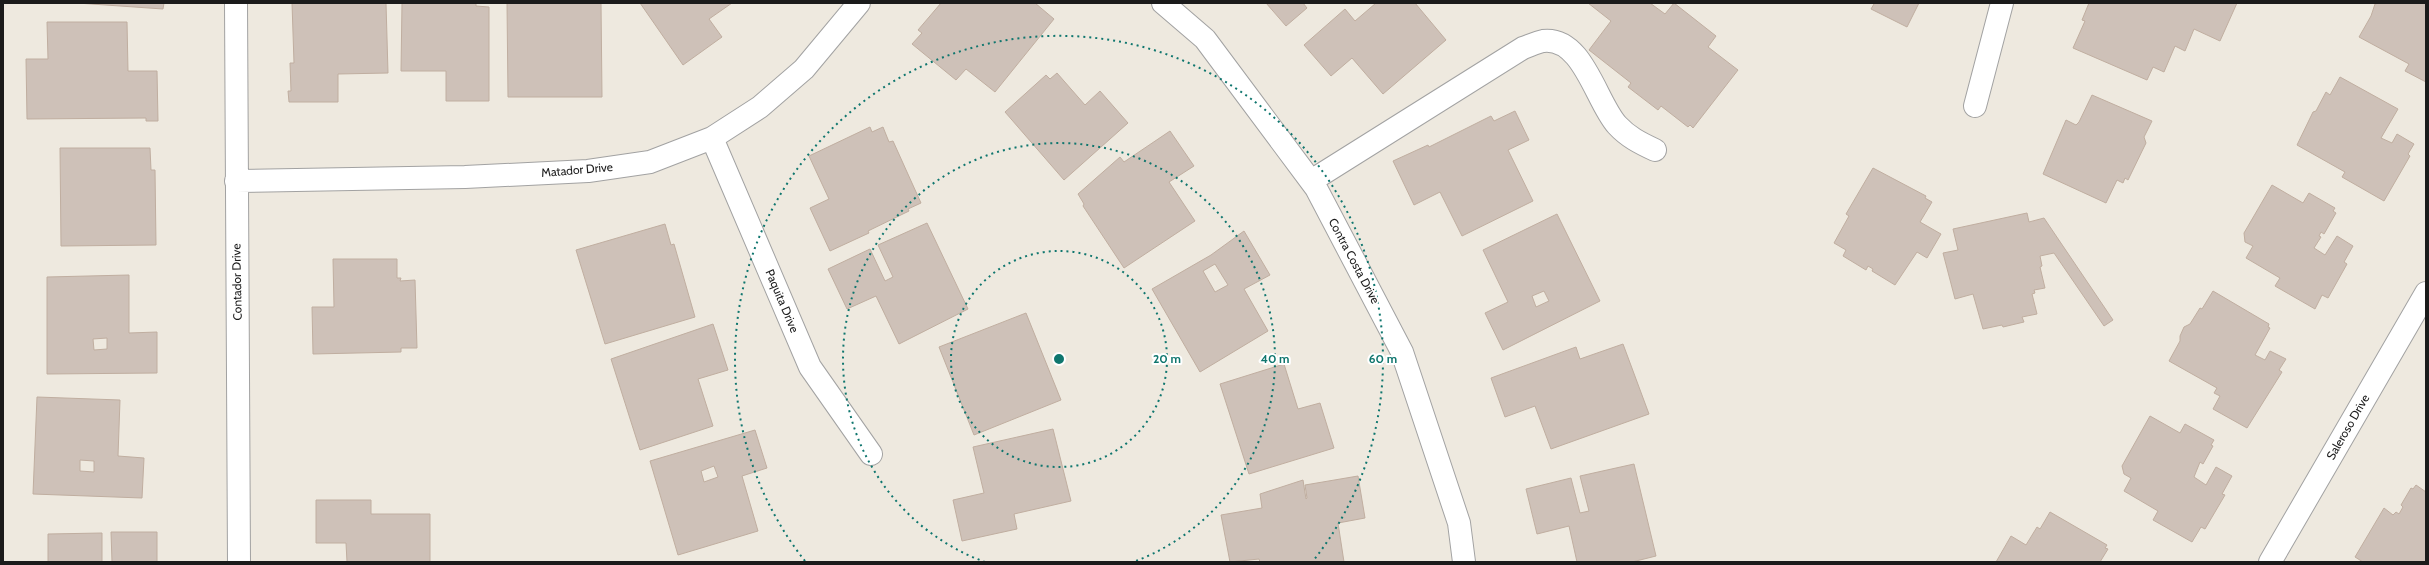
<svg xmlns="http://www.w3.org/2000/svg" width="2429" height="565" viewBox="0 0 2429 565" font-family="Cabin,sans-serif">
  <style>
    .building { fill: #cec1b8; stroke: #c0aea0; fill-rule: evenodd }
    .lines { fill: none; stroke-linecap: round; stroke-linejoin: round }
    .minor-casing { stroke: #a2a2a2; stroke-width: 24 }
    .minor { stroke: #fff; stroke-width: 22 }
    .ring { fill: none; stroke: #0f766e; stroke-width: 2; stroke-dasharray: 2 4 }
    .labels { text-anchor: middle; stroke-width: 4; stroke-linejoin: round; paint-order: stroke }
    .street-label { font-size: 12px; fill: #1b1b1b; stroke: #fff }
    .centre { fill: #0f766e; stroke: #fff; stroke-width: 2 }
    .ring-label { font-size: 12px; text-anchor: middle; font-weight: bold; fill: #0f766e; stroke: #fff; stroke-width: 4; stroke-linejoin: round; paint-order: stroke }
  </style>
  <rect width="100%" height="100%" fill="#eee9df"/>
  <path class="building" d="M 77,3 L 164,3 L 163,9 Z
    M 292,3 L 386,3 L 388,73 L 338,74 L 338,102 L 289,102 L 288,91 L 291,91 L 290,63 L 294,63 Z
    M 402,3 L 476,3 L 476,6 L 489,7 L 489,101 L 446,101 L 446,71 L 401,71 Z
    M 507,3 L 601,3 L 602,97 L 508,97 Z
    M 640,3 L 732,3 L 709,19 L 722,37 L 683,65 Z
    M 941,3 L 1035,3 L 1054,19 L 995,92 L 966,69 L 956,80 L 912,44 L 922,33 L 918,30 Z
    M 1266,3 L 1303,3 L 1307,8 L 1286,26 Z
    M 1376,3 L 1415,3 L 1446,40 L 1383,94 L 1352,58 L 1331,76 L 1304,45 L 1345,9 L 1355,21 Z
    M 1588,3 L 1650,3 L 1665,14 L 1674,3 L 1716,36 L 1708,47 L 1738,70 L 1693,128 L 1690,125 L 1688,127 L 1661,106 L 1658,110 L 1628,87 L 1631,83 L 1589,50 L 1611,21 Z
    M 1872,3 L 1919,3 L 1907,27 L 1871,9 L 1874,4 Z
    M 2089,3 L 2237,3 L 2220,41 L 2194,29 L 2185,51 L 2175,46 L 2164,72 L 2153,67 L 2147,80 L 2073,48 L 2085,21 L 2082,20 Z
    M 2379,3 L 2426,3 L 2426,82 L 2405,71 L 2409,64 L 2359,37 L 2371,16 L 2375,4 Z
    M 47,22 L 127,22 L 128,71 L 157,71 L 158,121 L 146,121 L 146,118 L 27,119 L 26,59 L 48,59 Z
    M 1057,73 L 1085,105 L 1100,91 L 1128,123 L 1064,180 L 1005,112 L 1046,75 L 1050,79 Z
    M 2340,77 L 2398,109 L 2381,138 L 2392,143 L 2397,134 L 2414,144 L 2408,154 L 2410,156 L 2384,201 L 2342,177 L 2345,172 L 2297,145 L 2313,112 L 2316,111 L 2326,92 L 2330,95 Z
    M 2092,95 L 2152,121 L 2144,137 L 2146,143 L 2128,180 L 2125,178 L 2123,183 L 2117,180 L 2106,203 L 2043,174 L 2066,120 L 2076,125 L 2079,122 Z
    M 1515,111 L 1529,140 L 1508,150 L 1533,201 L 1462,236 L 1440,192 L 1414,205 L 1393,161 L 1428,145 L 1429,147 L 1491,116 L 1494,121 Z
    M 870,127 L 872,132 L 883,127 L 889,142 L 893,141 L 921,203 L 908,209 L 909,211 L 868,231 L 869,233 L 830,251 L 810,208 L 829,199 L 809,156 Z
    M 1170,131 L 1194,166 L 1169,182 L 1195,221 L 1124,268 L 1083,206 L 1084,204 L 1078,194 L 1120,157 L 1124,162 Z
    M 60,148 L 150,148 L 151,170 L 155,170 L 156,245 L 61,246 Z
    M 1873,168 L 1926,196 L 1925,198 L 1932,202 L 1920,222 L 1941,234 L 1927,258 L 1917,252 L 1895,285 L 1872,271 L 1873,269 L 1868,266 L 1866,270 L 1843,256 L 1846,250 L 1834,243 L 1849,216 L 1846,214 Z
    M 2272,185 L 2303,203 L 2309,193 L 2335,208 L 2333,211 L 2336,213 L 2324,234 L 2321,232 L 2319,236 L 2321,237 L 2314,248 L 2325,255 L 2337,236 L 2353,246 L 2344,262 L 2347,264 L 2328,298 L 2322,295 L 2315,309 L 2275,286 L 2280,278 L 2246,258 L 2253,246 L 2245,242 L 2244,233 Z
    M 2027,213 L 2029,222 L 2044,218 L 2113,320 L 2104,326 L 2054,253 L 2040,256 L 2042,266 L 2040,267 L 2045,288 L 2034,290 L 2035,293 L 2032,294 L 2037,314 L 2022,317 L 2024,322 L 2003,327 L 2002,325 L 1983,329 L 1973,294 L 1955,299 L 1943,253 L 1958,250 L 1953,229 Z
    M 1557,214 L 1600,301 L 1503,350 L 1485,313 L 1508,302 L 1483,250 ZM 1544,291 L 1549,301 L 1536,307 L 1532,296 Z
    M 927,223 L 968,309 L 899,344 L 876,296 L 847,309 L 828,269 L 870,249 L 885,281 L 893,277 L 878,245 Z
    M 665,224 L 671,245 L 674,244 L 695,317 L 605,344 L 576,250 Z
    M 1244,231 L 1270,275 L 1244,289 L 1268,331 L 1200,372 L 1152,289 L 1211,255 ZM 1215,264 L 1228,285 L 1215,292 L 1203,271 Z
    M 333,259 L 397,259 L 397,278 L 401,278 L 400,281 L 415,280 L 417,348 L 401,348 L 401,352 L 313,354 L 312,307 L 334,307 Z
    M 129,275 L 129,333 L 157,332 L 157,373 L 47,374 L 47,277 ZM 107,338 L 107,349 L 94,350 L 93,339 Z
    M 2213,291 L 2269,324 L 2268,327 L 2270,328 L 2255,355 L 2265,360 L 2270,351 L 2286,359 L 2279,370 L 2282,372 L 2247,428 L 2213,409 L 2220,396 L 2214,393 L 2217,388 L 2169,361 L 2180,341 L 2180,336 L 2184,327 L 2190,324 L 2200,308 L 2202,309 Z
    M 1026,313 L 1061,400 L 974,435 L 939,347 Z
    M 713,324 L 728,370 L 698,379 L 713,426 L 640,450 L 611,359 Z
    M 1623,344 L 1649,414 L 1551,449 L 1535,406 L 1505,417 L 1491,378 L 1576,347 L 1580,359 Z
    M 1284,364 L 1298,409 L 1320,403 L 1334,448 L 1249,474 L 1220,384 Z
    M 37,397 L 120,400 L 118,456 L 144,458 L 142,498 L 33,494 ZM 80,460 L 94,461 L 94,472 L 80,471 Z
    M 2150,416 L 2180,433 L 2185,424 L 2214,440 L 2211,445 L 2213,446 L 2203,464 L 2200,462 L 2194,477 L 2206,485 L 2216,467 L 2232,476 L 2222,494 L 2225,495 L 2205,529 L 2201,527 L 2192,542 L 2153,520 L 2158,511 L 2124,491 L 2131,478 L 2124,474 L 2122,466 Z
    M 1053,429 L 1071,501 L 1014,514 L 1017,529 L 962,541 L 953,500 L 984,493 L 973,447 Z
    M 755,430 L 767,468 L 742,476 L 758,531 L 678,555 L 650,461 ZM 714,466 L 718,477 L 704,482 L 701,471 Z
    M 1634,464 L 1656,556 L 1632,562 L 1577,562 L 1569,526 L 1537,534 L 1526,489 L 1571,478 L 1580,513 L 1589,511 L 1580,476 Z
    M 1358,476 L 1365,518 L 1338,523 L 1344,562 L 1260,562 L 1259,559 L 1230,562 L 1221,515 L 1262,508 L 1260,494 L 1303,480 L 1306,499 L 1307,498 L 1305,485 Z
    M 2416,485 L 2426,492 L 2426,562 L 2363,562 L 2355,557 L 2384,508 L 2393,515 L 2396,512 L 2399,514 L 2403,507 L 2401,505 L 2411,488 L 2413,489 Z
    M 316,500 L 371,500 L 371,514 L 430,514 L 430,562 L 347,562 L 346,543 L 316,543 Z
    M 2050,512 L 2107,545 L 2105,548 L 2108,549 L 2100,562 L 1996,562 L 2011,536 L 2026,545 L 2037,527 L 2040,529 Z
    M 111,532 L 157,532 L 157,562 L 112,562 Z
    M 102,533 L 102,562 L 48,562 L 48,534 Z"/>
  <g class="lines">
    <g class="minor-casing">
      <path id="minor" d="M 236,3 L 239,562
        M 1163,3 L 1205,39 L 1316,188 L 1402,352 L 1459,523 L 1464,562
        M 1975,106 L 2002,3
        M 712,138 L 810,367 L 871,454
        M 236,181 L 465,177 L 588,171 L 650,162 L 712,138 L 760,107 L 804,69 L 859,3
        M 1311,181 L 1523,48 C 1529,46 1537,42 1543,41 C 1583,36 1596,102 1617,125 C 1628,137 1640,143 1655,150
        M 2270,562 L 2426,293"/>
    </g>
    <use href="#minor" class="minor"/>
  </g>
  <g class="ring">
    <circle cx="1059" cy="359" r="108"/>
    <path d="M985 562A216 216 0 1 1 1133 562"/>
    <path d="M805 561A324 324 0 1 1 1313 561"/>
  </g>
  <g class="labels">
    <g class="street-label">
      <text transform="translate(577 170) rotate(-5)" y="4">Matador Drive</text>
      <text transform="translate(1354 261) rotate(62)" y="4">Contra Costa Drive</text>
      <text transform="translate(237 282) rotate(-91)" y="4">Contador Drive</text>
      <text transform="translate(782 301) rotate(67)" y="4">Paquita Drive</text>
      <text transform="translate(2348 427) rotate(-60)" y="4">Saleroso Drive</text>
    </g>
  </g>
  <circle cx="1059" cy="359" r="6" class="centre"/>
  <g class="ring-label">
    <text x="1167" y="363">20 m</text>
    <text x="1275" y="363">40 m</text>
    <text x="1383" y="363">60 m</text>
  </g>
  <rect width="2429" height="565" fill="none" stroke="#1b1b1b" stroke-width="8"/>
</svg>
